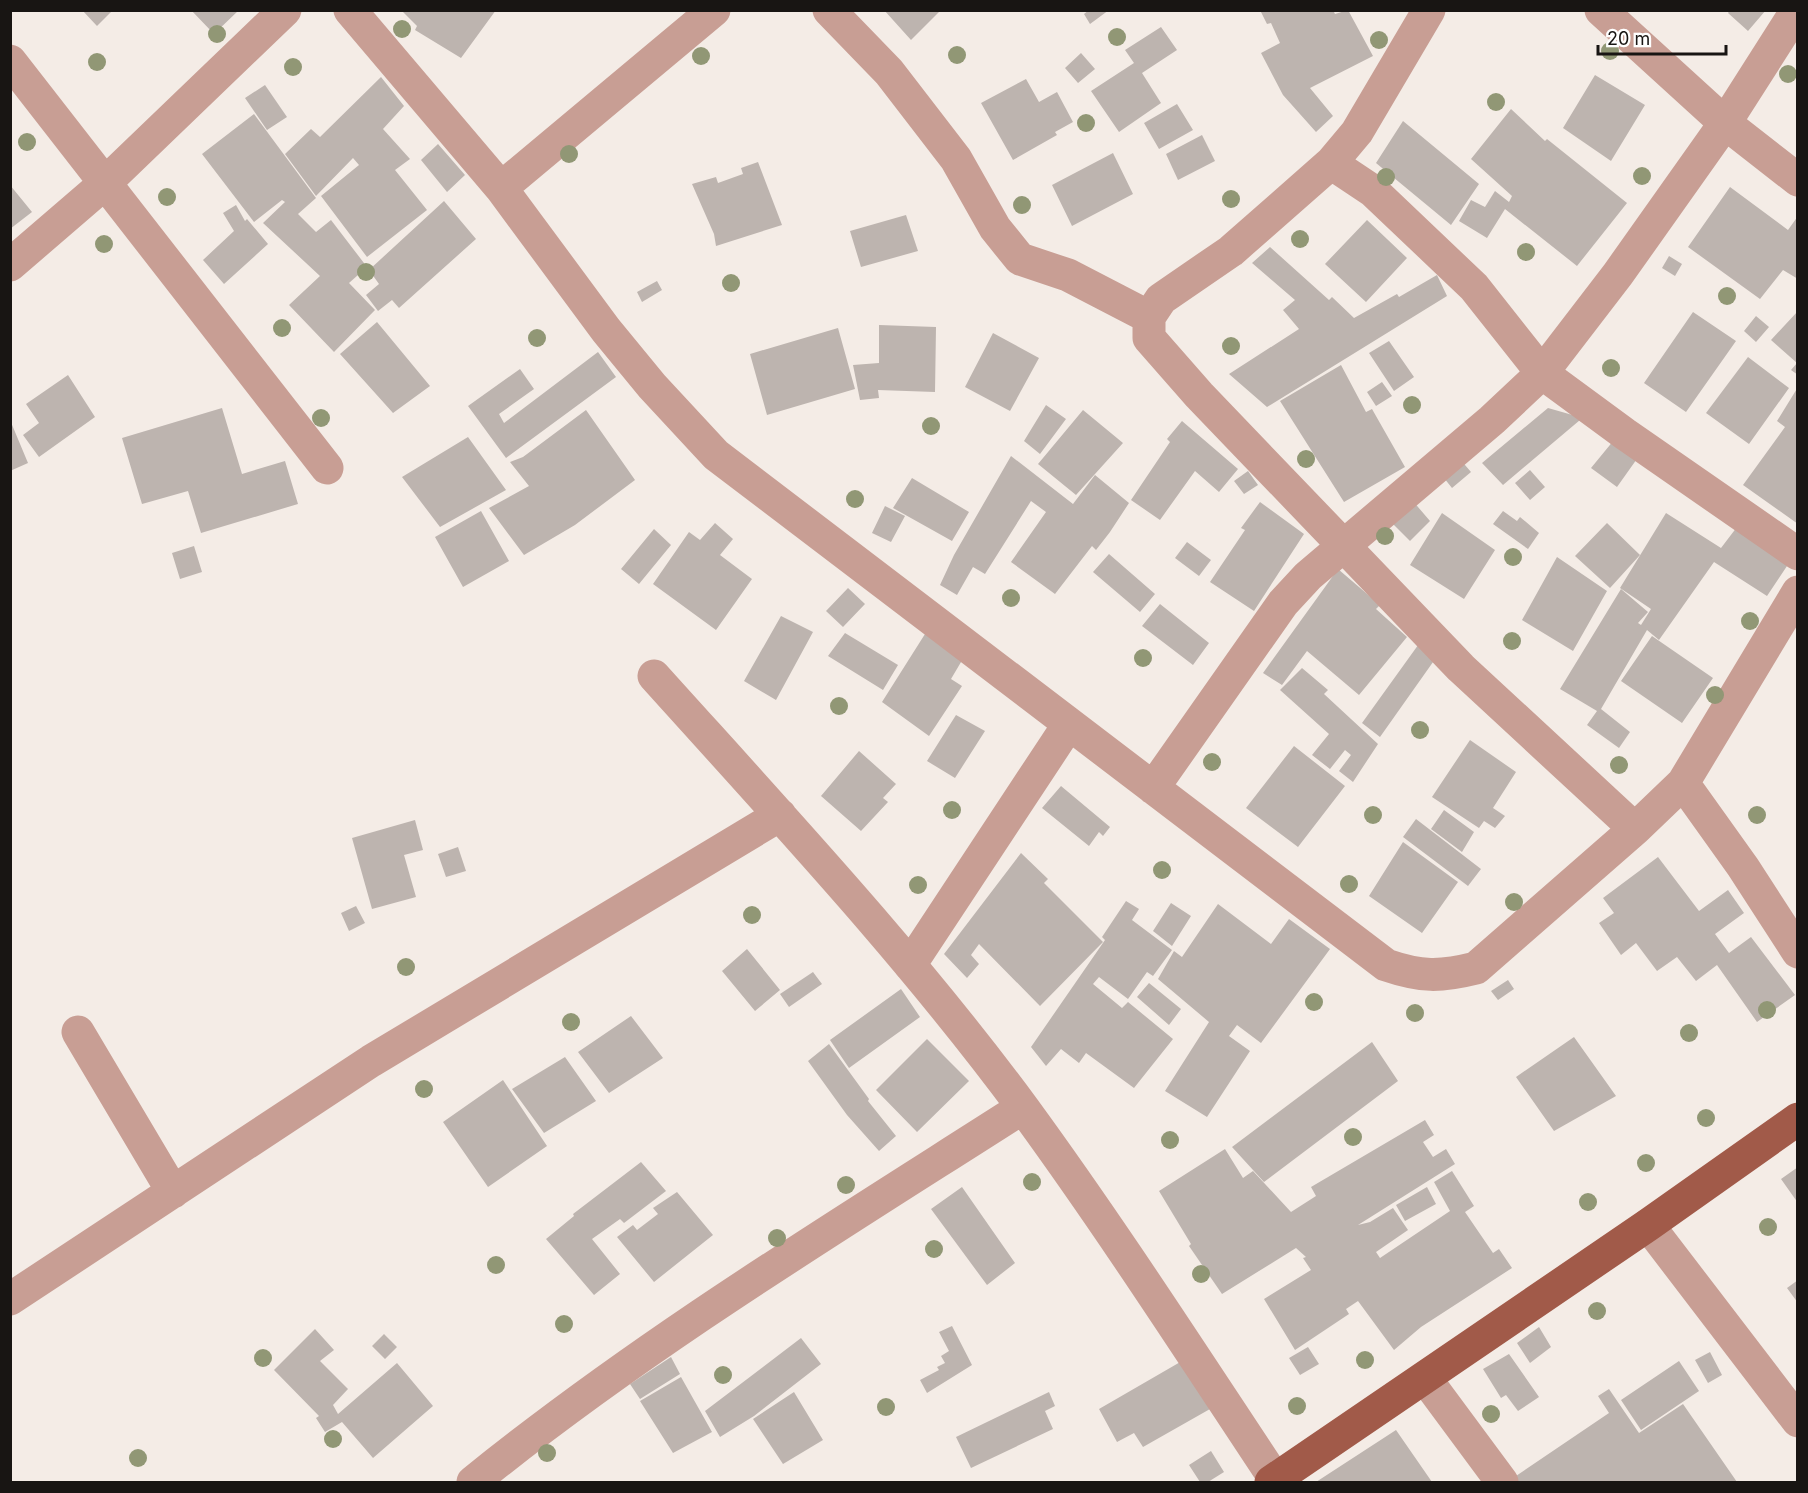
<svg xmlns="http://www.w3.org/2000/svg" width="1808" height="1493" viewBox="0 0 1808 1493" font-family="Inter,sans-serif">
  <style>
    .building { fill: #bdb4af }
    .lines { fill: none; stroke-linecap: round; stroke-linejoin: round }
    .minor { stroke: #c89e94; stroke-width: 33 }
    .major { stroke: #a15a49; stroke-width: 33 }
    .tree { fill: #919775 }
  </style>
  <rect width="100%" height="100%" fill="#f4ece6"/>
  <path class="building" d="M 82,10 L 113,10 L 97,26 Z
    M 191,10 L 239,10 L 214,34 Z
    M 401,10 L 496,10 L 461,58 L 415,30 L 417,26 Z
    M 884,10 L 941,10 L 911,40 Z
    M 1089,10 L 1109,10 L 1090,24 L 1084,14 Z
    M 1260,10 L 1333,10 L 1335,14 L 1348,10 L 1373,56 L 1310,88 L 1333,116 L 1316,132 L 1283,95 L 1261,53 L 1280,43 L 1271,23 L 1267,24 Z
    M 1730,10 L 1766,10 L 1748,31 L 1728,13 Z
    M 1161,27 L 1177,50 L 1142,73 L 1161,103 L 1119,132 L 1091,91 L 1134,63 L 1125,50 Z
    M 1081,53 L 1095,69 L 1078,83 L 1065,68 Z
    M 1595,75 L 1645,105 L 1611,161 L 1563,128 Z
    M 381,77 L 404,106 L 383,129 L 410,159 L 395,170 L 427,210 L 367,257 L 321,196 L 359,165 L 353,158 L 316,196 L 285,154 L 311,129 L 320,137 Z
    M 1026,79 L 1039,102 L 1057,92 L 1073,122 L 1055,132 L 1057,135 L 1013,160 L 981,103 Z
    M 265,85 L 287,117 L 267,130 L 245,98 Z
    M 1177,104 L 1193,130 L 1159,149 L 1144,123 Z
    M 1511,109 L 1545,141 L 1547,139 L 1627,203 L 1577,266 L 1505,209 L 1487,238 L 1459,221 L 1471,200 L 1485,207 L 1495,191 L 1509,202 L 1512,196 L 1471,159 Z
    M 254,114 L 316,198 L 298,214 L 316,232 L 331,220 L 367,267 L 349,283 L 375,310 L 334,352 L 289,305 L 320,276 L 263,223 L 285,202 L 282,200 L 254,222 L 202,154 Z
    M 1403,121 L 1479,184 L 1451,225 L 1376,163 Z
    M 1202,135 L 1215,161 L 1178,180 L 1166,154 Z
    M 438,144 L 465,175 L 447,192 L 421,160 Z
    M 1113,153 L 1133,194 L 1072,226 L 1052,185 Z
    M 758,162 L 782,225 L 716,246 L 714,234 L 692,184 L 716,177 L 718,183 L 743,174 L 741,168 Z
    M 10,185 L 32,212 L 10,229 Z
    M 1730,187 L 1788,230 L 1798,216 L 1798,279 L 1783,270 L 1760,299 L 1688,247 Z
    M 444,201 L 476,239 L 399,308 L 392,300 L 378,311 L 366,295 L 379,284 L 369,270 Z
    M 236,205 L 245,221 L 247,219 L 268,244 L 224,284 L 203,260 L 234,231 L 223,213 Z
    M 906,215 L 918,251 L 861,267 L 850,231 Z
    M 1367,220 L 1407,258 L 1366,302 L 1325,264 Z
    M 1270,247 L 1329,300 L 1332,297 L 1354,318 L 1397,294 L 1399,297 L 1437,275 L 1447,296 L 1267,407 L 1229,374 L 1299,329 L 1283,310 L 1295,300 L 1252,263 Z
    M 1669,256 L 1682,264 L 1675,276 L 1662,268 Z
    M 657,281 L 662,290 L 642,302 L 637,292 Z
    M 1798,311 L 1798,375 L 1791,370 L 1797,363 L 1771,340 Z
    M 1693,312 L 1736,341 L 1686,412 L 1644,383 Z
    M 1756,316 L 1769,327 L 1756,342 L 1744,331 Z
    M 377,322 L 430,386 L 393,413 L 340,354 Z
    M 879,325 L 936,327 L 935,392 L 878,390 L 879,398 L 860,400 L 853,365 L 879,363 Z
    M 838,328 L 855,389 L 767,415 L 750,354 Z
    M 993,333 L 1039,358 L 1010,411 L 965,387 Z
    M 1389,341 L 1414,377 L 1394,391 L 1369,353 Z
    M 598,352 L 616,377 L 506,458 L 468,406 L 520,369 L 534,389 L 499,414 L 504,423 Z
    M 1748,357 L 1789,388 L 1749,444 L 1706,413 Z
    M 1341,365 L 1366,412 L 1372,409 L 1405,467 L 1344,502 L 1280,401 Z
    M 68,375 L 95,417 L 39,457 L 23,435 L 39,423 L 26,404 Z
    M 1382,382 L 1392,396 L 1376,406 L 1367,392 Z
    M 1798,387 L 1798,524 L 1743,485 L 1785,427 L 1777,421 Z
    M 1046,405 L 1066,419 L 1040,454 L 1024,441 Z
    M 222,408 L 242,474 L 285,461 L 298,504 L 201,533 L 188,491 L 142,504 L 122,438 Z
    M 1548,408 L 1576,416 L 1580,420 L 1503,485 L 1482,463 Z
    M 586,410 L 635,480 L 575,525 L 524,555 L 489,508 L 529,486 L 510,462 L 523,457 Z
    M 1083,410 L 1123,443 L 1076,495 L 1038,464 Z
    M 10,420 L 28,463 L 10,471 Z
    M 1182,421 L 1238,469 L 1219,492 L 1195,471 L 1160,520 L 1131,500 L 1170,442 L 1167,439 Z
    M 468,437 L 506,490 L 440,527 L 402,477 Z
    M 1614,440 L 1639,456 L 1617,487 L 1591,468 Z
    M 1011,456 L 1073,504 L 1095,475 L 1129,503 L 1110,532 L 1096,550 L 1092,546 L 1055,594 L 1011,562 L 1046,512 L 1031,501 L 985,574 L 973,567 L 957,595 L 940,585 L 954,555 Z
    M 1459,458 L 1471,472 L 1452,488 L 1440,473 Z
    M 1530,470 L 1545,487 L 1530,500 L 1515,483 Z
    M 1248,471 L 1258,485 L 1244,494 L 1234,481 Z
    M 912,478 L 969,512 L 952,541 L 893,508 Z
    M 1412,500 L 1430,521 L 1410,541 L 1391,522 Z
    M 1260,502 L 1304,534 L 1254,611 L 1210,582 L 1245,530 L 1241,528 Z
    M 885,506 L 905,516 L 891,542 L 872,533 Z
    M 481,511 L 509,561 L 463,587 L 435,537 Z
    M 1503,511 L 1517,521 L 1520,517 L 1539,533 L 1528,549 L 1493,524 Z
    M 1442,513 L 1495,550 L 1464,599 L 1410,565 Z
    M 1666,513 L 1721,548 L 1737,527 L 1791,560 L 1767,596 L 1714,562 L 1659,640 L 1647,630 L 1601,709 L 1630,732 L 1619,748 L 1587,725 L 1597,711 L 1560,689 L 1621,589 L 1648,612 L 1638,623 L 1641,625 L 1651,609 L 1620,588 Z
    M 715,523 L 733,539 L 720,555 L 752,579 L 716,630 L 653,584 L 689,532 L 700,540 Z
    M 1607,523 L 1640,555 L 1610,588 L 1575,556 Z
    M 654,529 L 671,545 L 639,584 L 621,569 Z
    M 1187,542 L 1211,560 L 1199,576 L 1175,558 Z
    M 194,546 L 202,572 L 180,579 L 172,553 Z
    M 1109,554 L 1155,594 L 1140,612 L 1093,572 Z
    M 1557,557 L 1607,591 L 1573,651 L 1522,620 Z
    M 1338,569 L 1380,605 L 1376,609 L 1407,637 L 1359,695 L 1307,651 L 1282,685 L 1263,673 Z
    M 848,588 L 865,604 L 843,627 L 826,611 Z
    M 1160,604 L 1209,643 L 1193,665 L 1142,626 Z
    M 781,616 L 813,632 L 776,700 L 744,681 Z
    M 845,633 L 898,665 L 883,690 L 828,656 Z
    M 925,634 L 964,657 L 951,679 L 962,686 L 929,736 L 882,702 Z
    M 1652,636 L 1713,678 L 1682,723 L 1621,681 Z
    M 1421,641 L 1438,655 L 1380,737 L 1362,723 Z
    M 1302,668 L 1328,690 L 1324,694 L 1378,744 L 1353,782 L 1339,771 L 1351,755 L 1345,750 L 1330,769 L 1312,755 L 1329,734 L 1280,690 Z
    M 956,715 L 985,731 L 955,778 L 927,761 Z
    M 1470,740 L 1516,772 L 1493,808 L 1505,816 L 1495,828 L 1484,821 L 1479,828 L 1432,797 Z
    M 1294,746 L 1345,786 L 1298,847 L 1246,808 Z
    M 859,751 L 896,784 L 883,798 L 888,802 L 861,831 L 821,796 Z
    M 1061,786 L 1110,827 L 1103,836 L 1099,832 L 1089,846 L 1042,808 Z
    M 1444,810 L 1474,832 L 1462,852 L 1431,829 Z
    M 1416,819 L 1481,869 L 1468,886 L 1403,837 Z
    M 415,820 L 423,850 L 404,855 L 416,897 L 372,909 L 352,838 Z
    M 1403,842 L 1458,882 L 1422,933 L 1369,896 Z
    M 458,847 L 466,871 L 446,877 L 438,854 Z
    M 1021,853 L 1048,879 L 1044,883 L 1103,942 L 1040,1006 L 979,944 L 971,955 L 979,964 L 967,978 L 944,954 Z
    M 1658,857 L 1699,911 L 1728,890 L 1744,913 L 1715,934 L 1729,953 L 1751,937 L 1795,995 L 1757,1022 L 1717,965 L 1696,981 L 1677,957 L 1657,971 L 1636,943 L 1621,955 L 1599,923 L 1614,913 L 1603,898 Z
    M 1126,901 L 1139,909 L 1132,920 L 1172,950 L 1153,976 L 1147,972 L 1128,999 L 1099,977 L 1093,984 L 1122,1008 L 1128,1002 L 1173,1039 L 1134,1088 L 1086,1053 L 1079,1063 L 1061,1049 L 1046,1066 L 1031,1047 L 1105,940 L 1102,937 Z
    M 1171,903 L 1191,916 L 1172,946 L 1153,931 Z
    M 1218,904 L 1271,944 L 1289,919 L 1330,949 L 1261,1043 L 1237,1025 L 1229,1036 L 1250,1051 L 1207,1117 L 1165,1091 L 1209,1022 L 1158,979 L 1174,951 L 1182,957 Z
    M 356,906 L 365,923 L 349,931 L 341,913 Z
    M 747,949 L 780,990 L 755,1011 L 722,971 Z
    M 813,972 L 822,984 L 789,1007 L 780,994 Z
    M 1508,980 L 1514,989 L 1498,1000 L 1491,991 Z
    M 1149,983 L 1181,1009 L 1169,1025 L 1137,997 Z
    M 901,989 L 920,1017 L 849,1068 L 830,1040 Z
    M 631,1016 L 663,1058 L 609,1093 L 578,1052 Z
    M 1574,1037 L 1616,1096 L 1554,1131 L 1516,1077 Z
    M 927,1039 L 969,1081 L 917,1132 L 876,1090 Z
    M 1372,1042 L 1398,1081 L 1264,1182 L 1232,1147 Z
    M 829,1044 L 869,1099 L 868,1101 L 896,1136 L 879,1151 L 847,1115 L 808,1061 Z
    M 565,1057 L 596,1101 L 544,1133 L 512,1089 Z
    M 503,1080 L 547,1146 L 488,1187 L 443,1122 Z
    M 1425,1120 L 1434,1135 L 1423,1142 L 1433,1157 L 1446,1149 L 1455,1164 L 1358,1225 L 1370,1222 L 1393,1208 L 1408,1230 L 1376,1252 L 1380,1258 L 1450,1211 L 1434,1182 L 1452,1171 L 1474,1206 L 1465,1212 L 1493,1253 L 1499,1249 L 1512,1268 L 1421,1327 L 1394,1350 L 1358,1301 L 1346,1309 L 1349,1314 L 1295,1350 L 1264,1299 L 1311,1270 L 1303,1258 L 1306,1257 L 1296,1248 L 1222,1294 L 1189,1246 L 1191,1244 L 1159,1191 L 1225,1149 L 1243,1178 L 1253,1171 L 1291,1212 L 1316,1196 L 1311,1187 Z
    M 641,1162 L 666,1191 L 624,1223 L 620,1219 L 592,1239 L 620,1274 L 594,1295 L 546,1239 L 574,1216 L 573,1214 Z
    M 1798,1167 L 1798,1203 L 1781,1179 Z
    M 962,1187 L 1015,1263 L 987,1285 L 931,1209 Z
    M 1427,1187 L 1436,1204 L 1405,1221 L 1396,1205 Z
    M 677,1192 L 713,1235 L 654,1282 L 617,1237 L 633,1225 L 637,1230 L 658,1214 L 653,1208 Z
    M 1798,1280 L 1798,1303 L 1787,1288 Z
    M 952,1326 L 972,1365 L 927,1393 L 920,1380 L 939,1370 L 937,1367 L 945,1363 L 941,1356 L 949,1351 L 939,1332 Z
    M 1539,1327 L 1551,1347 L 1530,1363 L 1517,1343 Z
    M 315,1329 L 334,1350 L 320,1361 L 348,1389 L 333,1405 L 338,1414 L 397,1363 L 433,1406 L 373,1458 L 342,1422 L 325,1432 L 316,1418 L 319,1416 L 274,1370 Z
    M 384,1334 L 397,1347 L 385,1359 L 372,1346 Z
    M 801,1338 L 821,1364 L 754,1416 L 720,1437 L 705,1411 Z
    M 1308,1347 L 1319,1364 L 1300,1375 L 1289,1358 Z
    M 1710,1352 L 1722,1375 L 1708,1383 L 1695,1360 Z
    M 1509,1354 L 1539,1397 L 1518,1411 L 1506,1395 L 1501,1398 L 1483,1369 Z
    M 671,1357 L 680,1374 L 640,1399 L 630,1384 Z
    M 1182,1361 L 1210,1409 L 1143,1447 L 1134,1433 L 1117,1442 L 1099,1409 Z
    M 1679,1361 L 1699,1391 L 1641,1430 L 1621,1400 Z
    M 681,1377 L 712,1432 L 673,1453 L 640,1401 Z
    M 1609,1389 L 1639,1433 L 1683,1404 L 1737,1482 L 1516,1482 L 1513,1478 L 1609,1413 L 1598,1396 Z
    M 794,1392 L 823,1440 L 783,1464 L 753,1419 Z
    M 1049,1392 L 1055,1406 L 1045,1411 L 1053,1429 L 971,1468 L 956,1437 Z
    M 1396,1430 L 1432,1482 L 1316,1482 Z
    M 1211,1451 L 1224,1472 L 1208,1482 L 1200,1482 L 1189,1465 Z"/>
  <g class="lines">
    <path class="minor" d="M 350,10 L 501,188 L 606,330 L 652,386 L 716,455 L 1386,965 C 1421,977 1440,977 1476,968 L 1635,829 L 1683,783 L 1798,592
      M 829,10 L 889,72 L 956,159 L 995,228 L 1020,259 L 1068,275 L 1149,317
      M 1429,10 L 1357,132 L 1331,163 L 1231,251 L 1161,299 L 1149,317 L 1149,338 L 1199,395 L 1461,668 L 1635,829
      M 1601,10 L 1725,123 L 1798,180
      M 10,61 L 327,468
      M 1331,163 L 1373,191 L 1474,287 L 1542,373 L 1625,434 L 1798,554
      M 501,188 L 714,10
      M 10,265 L 104,184 L 285,10
      M 654,676 C 781,817 911,956 1024,1109 C 1113,1231 1194,1357 1277,1482
      M 1683,783 L 1743,867 L 1798,952
      M 1153,788 L 1283,603 L 1308,576 L 1492,420 L 1542,373 L 1618,274 L 1725,123 L 1797,10
      M 910,965 L 1069,724
      M 78,1032 L 173,1192
      M 1648,1225 L 1798,1421
      M 10,1299 L 371,1061 L 780,815
      M 1425,1378 L 1502,1482
      M 473,1482 C 645,1343 836,1227 1022,1108"/>
    <path class="major" d="M 1271,1482 L 1648,1225 L 1798,1119"/>
  </g>
  <g class="tree">
    <circle cx="402" cy="29" r="9"/>
    <circle cx="217" cy="34" r="9"/>
    <circle cx="1117" cy="37" r="9"/>
    <circle cx="1379" cy="40" r="9"/>
    <circle cx="1610" cy="51" r="9"/>
    <circle cx="957" cy="55" r="9"/>
    <circle cx="701" cy="56" r="9"/>
    <circle cx="97" cy="62" r="9"/>
    <circle cx="293" cy="67" r="9"/>
    <circle cx="1788" cy="74" r="9"/>
    <circle cx="1496" cy="102" r="9"/>
    <circle cx="1086" cy="123" r="9"/>
    <circle cx="27" cy="142" r="9"/>
    <circle cx="569" cy="154" r="9"/>
    <circle cx="1642" cy="176" r="9"/>
    <circle cx="1386" cy="177" r="9"/>
    <circle cx="167" cy="197" r="9"/>
    <circle cx="1231" cy="199" r="9"/>
    <circle cx="1022" cy="205" r="9"/>
    <circle cx="1300" cy="239" r="9"/>
    <circle cx="104" cy="244" r="9"/>
    <circle cx="1526" cy="252" r="9"/>
    <circle cx="366" cy="272" r="9"/>
    <circle cx="731" cy="283" r="9"/>
    <circle cx="1727" cy="296" r="9"/>
    <circle cx="282" cy="328" r="9"/>
    <circle cx="537" cy="338" r="9"/>
    <circle cx="1231" cy="346" r="9"/>
    <circle cx="1611" cy="368" r="9"/>
    <circle cx="1412" cy="405" r="9"/>
    <circle cx="321" cy="418" r="9"/>
    <circle cx="931" cy="426" r="9"/>
    <circle cx="1306" cy="459" r="9"/>
    <circle cx="855" cy="499" r="9"/>
    <circle cx="1385" cy="536" r="9"/>
    <circle cx="1513" cy="557" r="9"/>
    <circle cx="1011" cy="598" r="9"/>
    <circle cx="1750" cy="621" r="9"/>
    <circle cx="1512" cy="641" r="9"/>
    <circle cx="1143" cy="658" r="9"/>
    <circle cx="1715" cy="695" r="9"/>
    <circle cx="839" cy="706" r="9"/>
    <circle cx="1420" cy="730" r="9"/>
    <circle cx="1212" cy="762" r="9"/>
    <circle cx="1619" cy="765" r="9"/>
    <circle cx="952" cy="810" r="9"/>
    <circle cx="1373" cy="815" r="9"/>
    <circle cx="1757" cy="815" r="9"/>
    <circle cx="1162" cy="870" r="9"/>
    <circle cx="1349" cy="884" r="9"/>
    <circle cx="918" cy="885" r="9"/>
    <circle cx="1514" cy="902" r="9"/>
    <circle cx="752" cy="915" r="9"/>
    <circle cx="406" cy="967" r="9"/>
    <circle cx="1314" cy="1002" r="9"/>
    <circle cx="1767" cy="1010" r="9"/>
    <circle cx="1415" cy="1013" r="9"/>
    <circle cx="571" cy="1022" r="9"/>
    <circle cx="1689" cy="1033" r="9"/>
    <circle cx="424" cy="1089" r="9"/>
    <circle cx="1706" cy="1118" r="9"/>
    <circle cx="1353" cy="1137" r="9"/>
    <circle cx="1170" cy="1140" r="9"/>
    <circle cx="1646" cy="1163" r="9"/>
    <circle cx="1032" cy="1182" r="9"/>
    <circle cx="846" cy="1185" r="9"/>
    <circle cx="1588" cy="1202" r="9"/>
    <circle cx="1768" cy="1227" r="9"/>
    <circle cx="777" cy="1238" r="9"/>
    <circle cx="934" cy="1249" r="9"/>
    <circle cx="496" cy="1265" r="9"/>
    <circle cx="1201" cy="1274" r="9"/>
    <circle cx="1597" cy="1311" r="9"/>
    <circle cx="564" cy="1324" r="9"/>
    <circle cx="263" cy="1358" r="9"/>
    <circle cx="1365" cy="1360" r="9"/>
    <circle cx="723" cy="1375" r="9"/>
    <circle cx="1297" cy="1406" r="9"/>
    <circle cx="886" cy="1407" r="9"/>
    <circle cx="1491" cy="1414" r="9"/>
    <circle cx="333" cy="1439" r="9"/>
    <circle cx="547" cy="1453" r="9"/>
    <circle cx="138" cy="1458" r="9"/>
  </g>
  <rect width="1808" height="1493" fill="none" stroke="#181513" stroke-width="24"/>
  <path d="M1598 45v9h128v-9" fill="none" stroke="#181513" stroke-width="3"/>
  <text x="1607" y="45" font-size="18" fill="#181513" stroke="#ffffff" stroke-width="4.5" paint-order="stroke">20 m</text>
</svg>
